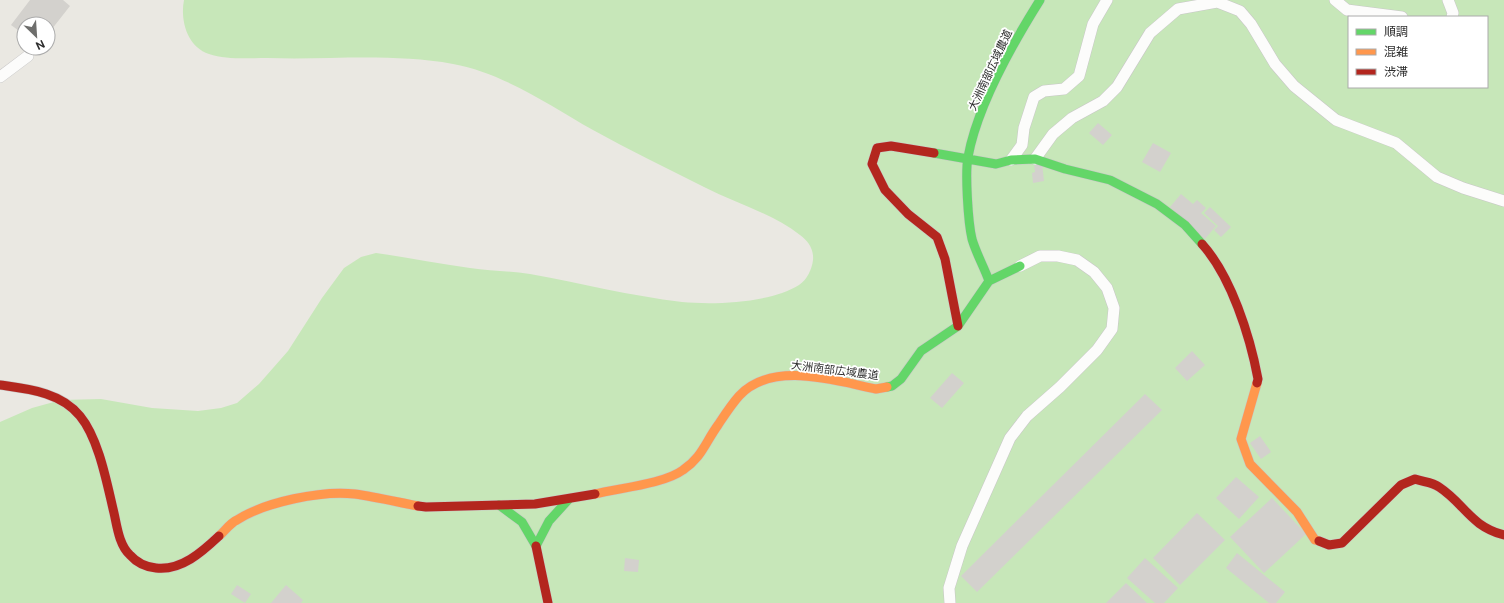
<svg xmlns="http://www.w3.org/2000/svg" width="1504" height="603" viewBox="0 0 1504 603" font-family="'Public Sans','Noto Sans JP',sans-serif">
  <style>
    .green { fill: #c7e7b9; fill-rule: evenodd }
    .building { fill: #d3d1cd }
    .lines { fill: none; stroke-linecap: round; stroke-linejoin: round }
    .street-casing { stroke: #c8c7c7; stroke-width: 12 }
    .fast-casing { stroke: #c8c7c7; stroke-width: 10 }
    .slow-casing { stroke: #c8c7c7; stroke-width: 10 }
    .jam-casing { stroke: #c8c7c7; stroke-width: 10 }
    .street { stroke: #fcfcfb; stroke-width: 11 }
    .fast { stroke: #63d668; stroke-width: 9 }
    .slow { stroke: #ff974d; stroke-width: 9 }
    .jam { stroke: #b3261e; stroke-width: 9 }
    .labels { text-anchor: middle; stroke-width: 3.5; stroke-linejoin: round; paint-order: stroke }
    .street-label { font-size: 11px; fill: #2c2c2c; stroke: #fff }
  </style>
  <rect width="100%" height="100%" fill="#eae8e2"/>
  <path class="green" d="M 184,0 L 1504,0 L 1504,603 L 0,603 L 0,422 L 32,408 L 61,400 L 101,399 L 152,408 L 198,411 L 221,408 L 237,403 L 259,384 L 288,351 L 322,298 L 344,268 L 361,257 L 376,253 C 407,257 439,264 470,268 C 490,271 510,271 530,274 C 580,283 631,296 682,302 C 715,305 770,303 799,285 C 807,280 812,269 813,260 C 814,249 808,241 800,235 C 772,213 735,203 704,187 C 667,168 629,150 593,130 C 549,105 503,73 453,64 C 392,53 330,60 268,58 C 250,58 227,60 209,54 C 187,47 180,20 184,0 ZM 1349,17 L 1487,17 L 1487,87 L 1349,87 Z"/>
  <path class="building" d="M 30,0 L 63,0 L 70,6 L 48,34 L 48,24 L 35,24 L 32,21 L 29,24 L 24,24 L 24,31 L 22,33 L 11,25 Z
    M 1098,123 L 1112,135 L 1103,145 L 1089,133 Z
    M 1153,143 L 1171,153 L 1160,172 L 1142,162 Z
    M 1042,163 L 1044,181 L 1033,183 L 1032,173 L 1035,172 L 1034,164 Z
    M 1181,194 L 1193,204 L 1197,200 L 1206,208 L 1201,213 L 1216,226 L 1205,239 L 1170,207 Z
    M 1210,207 L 1231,227 L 1221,237 L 1214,230 L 1218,226 L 1204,213 Z
    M 1192,351 L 1205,365 L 1187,381 L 1175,368 Z
    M 952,373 L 964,383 L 942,408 L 930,398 Z
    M 1145,394 L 1162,410 L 977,592 L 961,576 Z
    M 1260,436 L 1271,452 L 1261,459 L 1250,443 Z
    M 1236,477 L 1259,497 L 1239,519 L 1216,498 Z
    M 1272,498 L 1306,534 L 1264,573 L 1230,537 Z
    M 1197,513 L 1225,540 L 1180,585 L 1153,558 Z
    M 1237,553 L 1285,592 L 1276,603 L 1269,603 L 1226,568 Z
    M 625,558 L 639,560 L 638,572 L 624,571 Z
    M 1145,558 L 1178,588 L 1164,603 L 1155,603 L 1127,578 Z
    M 1126,583 L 1147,603 L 1106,603 Z
    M 237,585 L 251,594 L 245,603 L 231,594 Z
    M 286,585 L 303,600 L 301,603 L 271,603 Z"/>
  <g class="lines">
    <g class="street-casing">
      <path id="street" d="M 1335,0 L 1347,10 L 1402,17
        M 1448,0 L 1453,13 L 1452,17
        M 0,77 L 28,56
        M 1035,159 L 1053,134 L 1072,118 L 1103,101 L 1117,87 L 1150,33 L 1178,9 L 1217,2 L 1240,11 L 1251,24 L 1275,64 L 1294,86 L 1336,120 L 1396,143 L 1437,177 L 1463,188 L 1504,201
        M 1011,160 L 1022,145 L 1024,128 L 1034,97 L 1044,91 L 1064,89 L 1079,76 L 1093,24 L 1107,0
        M 950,603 L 949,588 L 962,546 L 1010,438 L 1027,416 L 1060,387 L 1097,350 L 1112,329 L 1114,308 L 1107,288 L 1094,272 L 1077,260 L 1058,256 L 1040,256 L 1020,266"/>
    </g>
    <g class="fast-casing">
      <path id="fast" d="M 934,153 L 996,164 L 1011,160 L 1035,159 L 1065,169 L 1110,180 L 1157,204 L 1185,225 L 1202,244
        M 989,281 C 984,267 976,253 972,239 C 968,222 965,173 968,157 C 977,107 1013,43 1040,0
        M 887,387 L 892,386 L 901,379 L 921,351 L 958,326 L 989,281 L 1020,266
        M 499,505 L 522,522 L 536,546 L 549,521 L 569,499"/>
    </g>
    <g class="slow-casing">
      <path id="slow" d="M 1257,383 L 1241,439 L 1250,464 L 1297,512 L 1315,540 L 1319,541
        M 595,494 C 619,488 664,484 683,470 C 702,457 705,443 718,425 C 724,416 731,405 739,396 C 772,360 836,381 876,389 L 887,387
        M 219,536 C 225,531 230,523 237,520 C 265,502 322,490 355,494 C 376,497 397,502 418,506"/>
    </g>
    <g class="jam-casing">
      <path id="jam" d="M 934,153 L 891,146 L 877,148 L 872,164 L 885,190 L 908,214 L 937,237 L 945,259 L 958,326
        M 1202,244 C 1231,276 1250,336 1258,379 L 1257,383
        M 0,385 C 28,389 61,392 80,416 C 99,439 107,484 114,513 C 117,526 119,545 130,555 C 137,563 146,567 156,568 C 181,571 202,552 219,536
        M 418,506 L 426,507 L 535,504 L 595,494
        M 1319,541 L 1329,545 L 1342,543 L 1401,485 L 1415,479 C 1423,482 1432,482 1439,487 C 1465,504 1470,526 1504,535
        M 536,546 L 548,603"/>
    </g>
    <use href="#street" class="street"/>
    <use href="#fast" class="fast"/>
    <use href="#slow" class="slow"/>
    <use href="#jam" class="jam"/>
  </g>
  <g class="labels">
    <g class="street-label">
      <text transform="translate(990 70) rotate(-65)" y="4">大洲南部広域農道</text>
      <text transform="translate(835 370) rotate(7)" y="4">大洲南部広域農道</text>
    </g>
  </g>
  <rect x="1348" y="16" width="140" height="72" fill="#ffffff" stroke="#ababab"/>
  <rect x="1356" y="29" width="20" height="6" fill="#63d668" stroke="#ababab"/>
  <text x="1384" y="36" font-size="12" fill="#2c2c2c">順調</text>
  <rect x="1356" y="49" width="20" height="6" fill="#ff974d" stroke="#ababab"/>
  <text x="1384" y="56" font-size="12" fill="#2c2c2c">混雑</text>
  <rect x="1356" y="69" width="20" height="6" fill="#b3261e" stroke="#ababab"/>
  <text x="1384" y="76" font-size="12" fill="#2c2c2c">渋滞</text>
  <g transform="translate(36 36) rotate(155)"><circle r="19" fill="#ffffff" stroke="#ababab"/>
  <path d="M0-3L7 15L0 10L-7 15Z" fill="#6e6e6c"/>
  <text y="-6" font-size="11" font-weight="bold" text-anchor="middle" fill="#2c2c2c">N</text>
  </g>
</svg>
